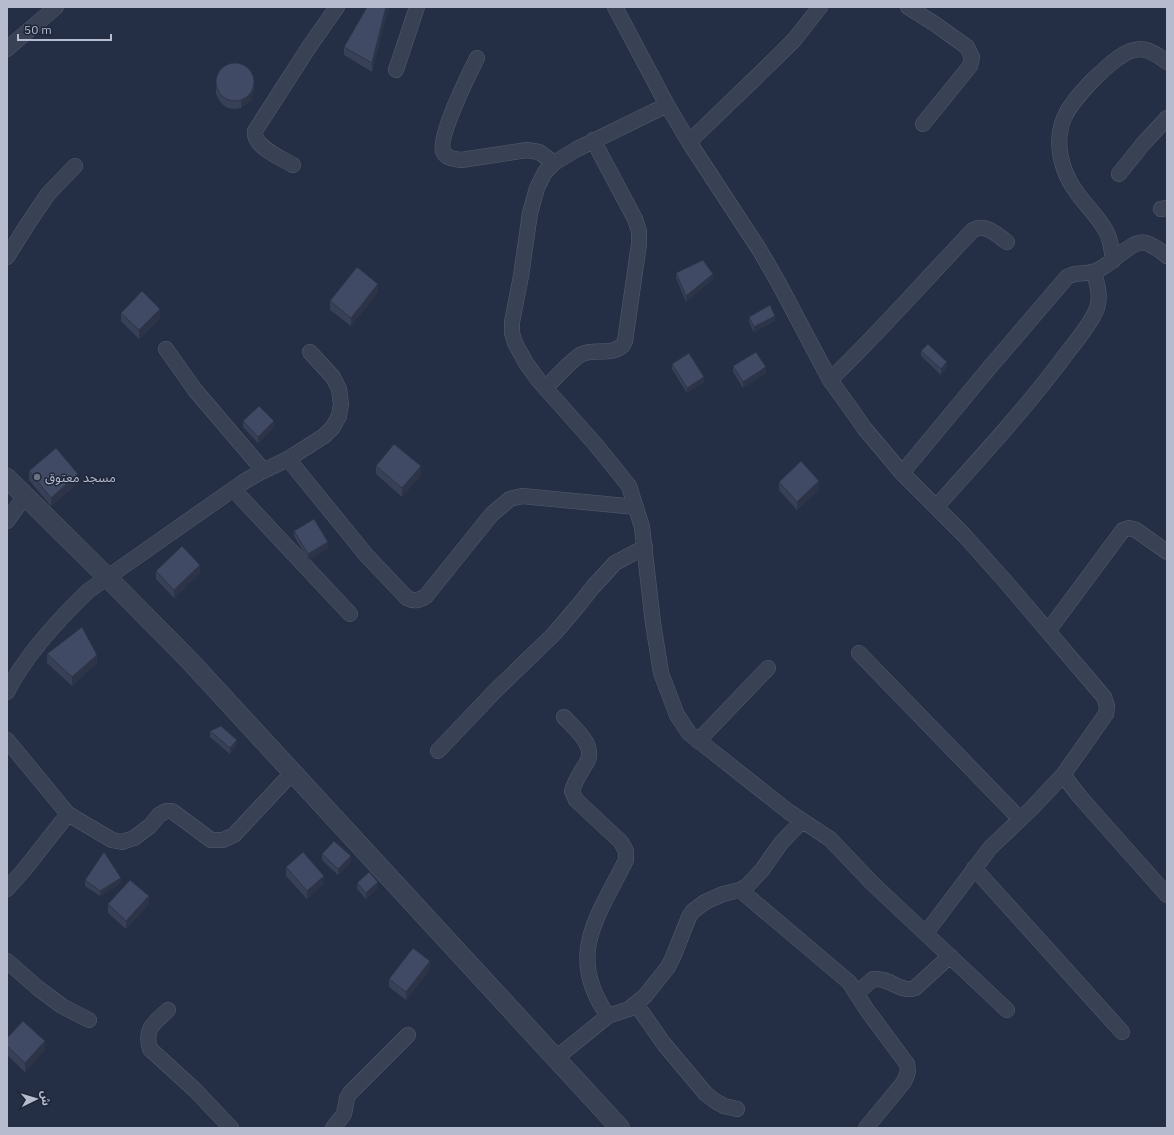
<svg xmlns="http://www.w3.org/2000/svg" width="1174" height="1135" viewBox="0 0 1174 1135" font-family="'IBM Plex Sans','Noto Sans Arabic',sans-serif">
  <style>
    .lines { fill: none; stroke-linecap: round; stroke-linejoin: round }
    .minor-casing { stroke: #545c6e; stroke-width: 16 }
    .tertiary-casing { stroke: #545c6e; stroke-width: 20 }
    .minor { stroke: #394154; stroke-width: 15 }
    .tertiary { stroke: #394154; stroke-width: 19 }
    .wall { fill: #374057 }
    .shaded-wall { fill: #2d3447 }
    .building { fill: #404a65; stroke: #2d3447 }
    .worship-dot { fill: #6b7280; stroke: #1e2639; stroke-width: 1.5 }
    .labels { text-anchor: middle; stroke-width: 3; stroke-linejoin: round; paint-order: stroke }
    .poi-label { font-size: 13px; fill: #b6bccd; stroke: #1e2639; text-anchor: start }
  </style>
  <rect width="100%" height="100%" fill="#242e44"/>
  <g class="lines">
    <g class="minor-casing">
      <path id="minor" d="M 615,7 L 667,105 L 689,142 L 759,249 L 777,280 L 830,380 L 851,409 L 865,429 L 902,473 L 964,535 L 1005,581 L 1104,697 L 1107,706 L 1106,714 L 1063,775 L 1032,808 L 990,848 L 926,933
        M 908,7 L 935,24 L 967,47 L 972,57 L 970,66 L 923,124
        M 7,49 L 56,7
        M 477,58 C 469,74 438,136 443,151 C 445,158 454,159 461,160 L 527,150 L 539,152 L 554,163
        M 396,70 L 417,7
        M 667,105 L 577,149 L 554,163 L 545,172 L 537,188 L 530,213 L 521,276 L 512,322 L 512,333 L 515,343 L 526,363 L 539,381 L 596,445 L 629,486 L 642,527 L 653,623 L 661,673 L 677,715 L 689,733 L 789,812 L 830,839 L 873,884 L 1007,1010
        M 689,142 L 777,57 L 794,40 L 820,7
        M 293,165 C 281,158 253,147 255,131 L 309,47 L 337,7
        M 1119,174 L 1143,144 L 1167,118
        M 1161,209 L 1167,208
        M 7,257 L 29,222 L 48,194 L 75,166
        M 1113,261 C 1112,251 1111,240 1106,231 C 1099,217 1084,204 1075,190 C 1061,170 1054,142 1064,118 C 1070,104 1081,93 1091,82 C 1100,73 1108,65 1118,58 C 1138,43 1150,49 1167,62
        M 166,349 L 195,390 L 264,471
        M 830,380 C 880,332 925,280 973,230 C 986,223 997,235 1007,242
        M 545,388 C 554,380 573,358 582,354 C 595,348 612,356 623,345 L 625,341 L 639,244 L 639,231 L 635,219 L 593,140
        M 288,459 L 367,556 L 407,598 C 415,602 420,600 426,596 L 492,514 L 510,499 L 522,496 L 636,507
        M 902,473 L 990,367 L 1067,277 C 1076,271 1086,275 1096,271 C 1110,266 1131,239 1146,243 C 1153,245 1161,251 1167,256
        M 233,489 L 350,614
        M 936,507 C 981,457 1027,407 1067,353 C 1075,343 1093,320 1097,308 C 1101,296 1097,284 1094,272
        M 7,521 L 25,496
        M 1048,631 L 1123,530 L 1129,528 L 1136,530 L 1167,552
        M 859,653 L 1020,819
        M 7,692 C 25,656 59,619 88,591 L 242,483 L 259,473 L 288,459 L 324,436 L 333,427 L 339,416 L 341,404 L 339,389 L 333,377 L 310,352
        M 564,717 C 575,729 596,745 587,762 C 581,772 575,780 572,791 L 576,800 L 621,842 L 626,851 L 626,860 C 598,917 565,955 608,1016
        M 7,740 L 68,814 L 112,840 L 122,842 L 134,838 L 150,826 L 159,815 L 166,811 L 172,811 L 211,840 L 223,840 L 234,835 L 292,773
        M 698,741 L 768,668
        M 438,751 L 495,691 L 554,634 L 577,607 L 593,587 L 615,563 L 645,547
        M 1063,775 L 1080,797 L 1167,895
        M 974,868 L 1122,1032
        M 7,889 L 24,870 L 68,814
        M 740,890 L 849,982 L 867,1010 L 907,1064 C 909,1072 907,1076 903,1083 L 866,1128
        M 7,961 L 39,989 L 62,1006 L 89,1020
        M 857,993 L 873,979 C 878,979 882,979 886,981 C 896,984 904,992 915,988 L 950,956
        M 636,1004 L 664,1044 L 706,1094 L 715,1101 L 724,1106 L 737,1109
        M 168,1010 C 154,1023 144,1028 150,1049 L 195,1090 L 231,1128
        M 556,1058 L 608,1016 L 629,1009 L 645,996 L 668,967 L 673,957 L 689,917 L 693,911 L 705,902 L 723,894 L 740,890 L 747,886 L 762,870 L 781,843 L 802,821
        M 333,1128 L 344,1114 L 347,1098 L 350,1093 L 408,1035"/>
    </g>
    <g class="tertiary-casing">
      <path id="tertiary" d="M 7,478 L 107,577 L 190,661 L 620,1128"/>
    </g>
    <use href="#minor" class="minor"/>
    <use href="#tertiary" class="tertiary"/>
  </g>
  <path class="wall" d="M 389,7 L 372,72 L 344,55 L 344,47 Z
    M 216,79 L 254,89 L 251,101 L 241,108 L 235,109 L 228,108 L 223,105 L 219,100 L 216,94 Z
    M 676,273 L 713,279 L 686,302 L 676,278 Z
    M 378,292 L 351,326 L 330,310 L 330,301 Z
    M 121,313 L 160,318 L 139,339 L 121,321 Z
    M 749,317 L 775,321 L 754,332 L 749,322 Z
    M 921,351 L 947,367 L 941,375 L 921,356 Z
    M 672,364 L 704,382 L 687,393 L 672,369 Z
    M 733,366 L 766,373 L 743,388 L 733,372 Z
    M 243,421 L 274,427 L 258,443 L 243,427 Z
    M 376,466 L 421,475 L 402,497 L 376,474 Z
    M 29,471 L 78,483 L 51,506 L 29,480 Z
    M 779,482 L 819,490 L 797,510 L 779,490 Z
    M 294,531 L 328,548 L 308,560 L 294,536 Z
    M 156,571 L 200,573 L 174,598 L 156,579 Z
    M 47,654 L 97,663 L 72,686 L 47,663 Z
    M 210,731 L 237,745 L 230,754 L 210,737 Z
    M 322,854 L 351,862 L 338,875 L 322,860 Z
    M 286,867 L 324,884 L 307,899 L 286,876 Z
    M 85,880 L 121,883 L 100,896 L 85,886 Z
    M 357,883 L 378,888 L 366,899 L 357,889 Z
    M 108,904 L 149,904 L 126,929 L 108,913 Z
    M 430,970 L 406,1000 L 389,987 L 389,979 Z
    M 7,1038 L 45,1050 L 25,1072 L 7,1055 Z"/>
  <path class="shaded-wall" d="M 386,7 L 389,7 L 372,72 L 372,63 Z
    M 254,81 L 254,89 L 251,101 L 241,108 L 241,100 Z
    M 713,274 L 713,279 L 686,302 L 686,296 Z
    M 378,284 L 378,292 L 351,326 L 351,318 Z
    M 160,309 L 160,318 L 139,339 L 139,330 Z
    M 775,316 L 775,321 L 754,332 L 754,327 Z
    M 947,362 L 947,367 L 941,375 L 941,369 Z
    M 766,367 L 766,373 L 743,388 L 743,382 Z
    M 704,377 L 704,382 L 687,393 L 687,388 Z
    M 274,421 L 274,427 L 258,443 L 258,437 Z
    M 421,466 L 421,475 L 402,497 L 402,488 Z
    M 78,474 L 78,483 L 51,506 L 51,498 Z
    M 819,481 L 819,490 L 797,510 L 797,502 Z
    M 328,542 L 328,548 L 308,560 L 308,554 Z
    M 200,565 L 200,573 L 174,598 L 174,590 Z
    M 97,655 L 97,663 L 72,686 L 72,677 Z
    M 237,740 L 237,745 L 230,754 L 230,748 Z
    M 351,856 L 351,862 L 338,875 L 338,869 Z
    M 324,876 L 324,884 L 307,899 L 307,891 Z
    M 121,878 L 121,883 L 100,896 L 100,891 Z
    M 378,882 L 378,888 L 366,899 L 366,893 Z
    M 149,896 L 149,904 L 126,929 L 126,921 Z
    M 430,961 L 430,970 L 406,1000 L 406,992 Z
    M 45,1041 L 45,1050 L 25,1072 L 25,1063 Z"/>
  <path class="building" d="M 367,7 L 386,7 L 372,63 L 344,47 Z
    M216 82a19 19 0 1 1 38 0a19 19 0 1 1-38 0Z
    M 703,260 L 713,274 L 686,296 L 676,273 Z
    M 357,267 L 378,284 L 351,318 L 330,301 Z
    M 142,291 L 160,309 L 139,330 L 121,313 Z
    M 770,305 L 775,316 L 754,327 L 749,317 Z
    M 928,344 L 947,362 L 941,369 L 921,351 Z
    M 756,352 L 766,367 L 743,382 L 733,366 Z
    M 689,353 L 704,377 L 687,388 L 672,364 Z
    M 259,406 L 274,421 L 258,437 L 243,421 Z
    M 394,444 L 421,466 L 402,488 L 376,466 Z
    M 56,448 L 78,474 L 51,498 L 29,471 Z
    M 801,461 L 819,481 L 797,502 L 779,482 Z
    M 314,519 L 328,542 L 308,554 L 294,531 Z
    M 182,546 L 200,565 L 174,590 L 156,571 Z
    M 82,627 L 97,655 L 72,677 L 47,654 Z
    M 221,726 L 237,740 L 230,748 L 210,731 Z
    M 334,841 L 351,856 L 338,869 L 322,854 Z
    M 104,852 L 121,878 L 100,891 L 85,880 Z
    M 303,852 L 324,876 L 307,891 L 286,867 Z
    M 369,872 L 378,882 L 366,893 L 357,883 Z
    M 130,880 L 149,896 L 126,921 L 108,904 Z
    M 413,948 L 430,961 L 406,992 L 389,979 Z
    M 23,1021 L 45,1041 L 25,1063 L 7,1046 L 7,1038 Z"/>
  <circle class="worship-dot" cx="37" cy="477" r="4"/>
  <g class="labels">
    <g class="poi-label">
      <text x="45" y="482">مسجد معتوق</text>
    </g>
  </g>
  <rect width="1174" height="1135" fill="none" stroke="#b6bccd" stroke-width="16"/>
  <g transform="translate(36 1099) rotate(85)" stroke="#1e2639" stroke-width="3" paint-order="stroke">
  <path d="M0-3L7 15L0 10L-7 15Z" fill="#b6bccd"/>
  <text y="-6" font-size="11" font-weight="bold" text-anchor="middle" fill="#b6bccd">ش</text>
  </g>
  <path d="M18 34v6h93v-6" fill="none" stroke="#b6bccd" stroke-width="2"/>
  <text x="24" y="34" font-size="12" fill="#b6bccd" stroke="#1e2639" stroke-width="3" paint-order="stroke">50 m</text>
</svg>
